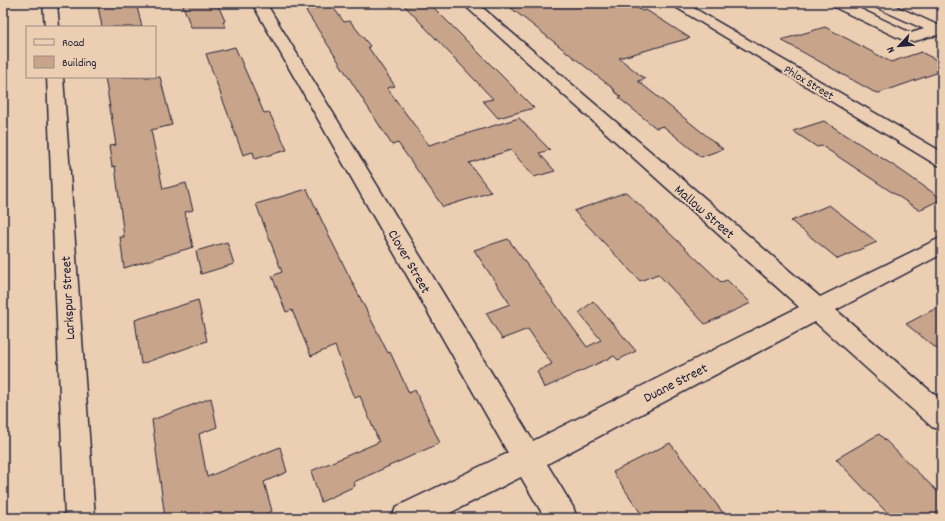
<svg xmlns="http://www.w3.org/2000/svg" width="945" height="521" viewBox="0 0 945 521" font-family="Dekko,sans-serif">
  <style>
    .building { fill: #c8a48b; stroke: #22223b }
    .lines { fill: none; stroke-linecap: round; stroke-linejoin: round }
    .minor-casing { stroke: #22223b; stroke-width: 3 }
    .minor { fill: #eccfb3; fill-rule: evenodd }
    .labels { text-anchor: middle; stroke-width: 4; stroke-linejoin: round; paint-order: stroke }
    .far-street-label { font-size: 12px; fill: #22223b; stroke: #eccfb3 }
    .street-label { font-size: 14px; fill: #22223b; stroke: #eccfb3 }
  </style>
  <rect width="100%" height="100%" fill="#eccfb3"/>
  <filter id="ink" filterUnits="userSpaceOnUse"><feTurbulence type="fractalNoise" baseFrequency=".025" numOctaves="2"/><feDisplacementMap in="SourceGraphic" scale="8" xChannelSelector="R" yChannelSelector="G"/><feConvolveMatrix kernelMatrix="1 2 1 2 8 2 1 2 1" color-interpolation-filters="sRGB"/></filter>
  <g filter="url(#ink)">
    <path class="building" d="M 113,3 L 136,3 L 142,27 L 102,27 L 98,6 Z
      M 182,3 L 217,3 L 225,21 L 223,22 L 226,27 L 191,27 Z
      M 301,3 L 330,3 L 344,22 L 350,21 L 370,46 L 368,47 L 395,86 L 387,88 L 429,145 L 519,118 L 550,150 L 539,153 L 555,171 L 534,177 L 511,150 L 469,163 L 491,192 L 443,207 L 398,143 L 392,145 Z
      M 402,3 L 429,3 L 534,108 L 498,118 L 483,101 L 493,99 Z
      M 535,3 L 630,3 L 642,11 L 646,10 L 690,38 L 619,58 L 645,79 L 638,81 L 723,149 L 701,157 L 663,126 L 656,128 L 619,98 L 621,97 L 613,90 L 615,90 L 511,8 Z
      M 825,27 L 891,62 L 921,52 L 942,63 L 942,71 L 879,93 L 874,92 L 781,40 Z
      M 235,47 L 264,113 L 269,112 L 287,150 L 255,159 L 253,152 L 243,155 L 206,54 Z
      M 105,77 L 160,77 L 172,125 L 151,130 L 163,189 L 186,183 L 193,210 L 185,212 L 193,247 L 124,268 L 120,237 L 124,237 L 115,166 L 112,167 L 109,146 L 116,145 Z
      M 824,121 L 899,169 L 942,199 L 919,210 L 822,146 L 817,147 L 793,131 Z
      M 307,189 L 330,238 L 388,353 L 390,352 L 409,393 L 415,390 L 440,443 L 354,482 L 355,486 L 321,502 L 311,471 L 379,442 L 360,396 L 355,398 L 335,346 L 311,356 L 292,310 L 286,312 L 272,276 L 282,272 L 256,204 Z
      M 626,192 L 721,282 L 727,280 L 751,303 L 705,324 L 658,274 L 640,281 L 574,211 Z
      M 829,205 L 877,242 L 838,259 L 791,221 Z
      M 508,239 L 587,347 L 601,340 L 579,313 L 593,301 L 636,351 L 618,360 L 614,356 L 544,388 L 537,371 L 552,364 L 528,329 L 502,339 L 486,313 L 510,304 L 474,250 Z
      M 227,242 L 234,264 L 201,274 L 196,251 Z
      M 198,300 L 207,341 L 141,364 L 135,320 Z
      M 942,305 L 942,353 L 906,324 Z
      M 211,398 L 217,427 L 199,434 L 207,477 L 280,447 L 287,472 L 264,482 L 272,511 L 255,518 L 165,518 L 152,420 Z
      M 879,434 L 942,496 L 942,518 L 892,518 L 836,459 Z
      M 670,443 L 727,518 L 644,518 L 613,472 Z"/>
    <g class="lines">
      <g class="minor-casing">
        <path id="minor" d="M 43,3 L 57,3 L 59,27 L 45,27 Z
          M 252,3 L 266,3 L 533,441 L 799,307 L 462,3 L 477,3 L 820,297 L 942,237 L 942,254 L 836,310 L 942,401 L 942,430 L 932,427 L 815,322 L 547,464 L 573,507 L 577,518 L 545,518 L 521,477 L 440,518 L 392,518 L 396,507 L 508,453 Z
          M 669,3 L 685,3 L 942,152 L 942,166 L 935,164 Z
          M 830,3 L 848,3 L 911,33 L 924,29 L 873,6 L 871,3 L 889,3 L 942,27 L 942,36 C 929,33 918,44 905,41 L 832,6 Z
          M 47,77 L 63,77 L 95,518 L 65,518 Z"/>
      </g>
      <use href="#minor" class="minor"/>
    </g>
  </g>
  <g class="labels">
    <g class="far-street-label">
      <text transform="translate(809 82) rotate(31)" y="4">Phlox Street</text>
    </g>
    <g class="street-label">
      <text transform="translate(705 211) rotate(41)" y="5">Mallow Street</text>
      <text transform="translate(410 261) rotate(60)" y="5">Clover Street</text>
      <text transform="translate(67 298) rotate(-93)" y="5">Larkspur Street</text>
      <text transform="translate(675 382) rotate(-27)" y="5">Duane Street</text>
    </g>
  </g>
  <rect width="945" height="521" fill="none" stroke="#eccfb3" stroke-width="16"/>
  <rect x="8" y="8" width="929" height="505" fill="none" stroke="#22223b" stroke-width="1.5" filter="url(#ink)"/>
  <rect x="26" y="26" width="130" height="52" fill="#eccfb3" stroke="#9b8a83"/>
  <rect x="34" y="39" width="20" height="6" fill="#eccfb3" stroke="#9b8a83"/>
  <text x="62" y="46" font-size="12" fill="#22223b">Road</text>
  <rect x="34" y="56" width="20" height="12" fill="#c8a48b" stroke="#9b8a83"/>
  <text x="62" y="66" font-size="12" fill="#22223b">Building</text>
  <g transform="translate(899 46) rotate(244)" stroke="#eccfb3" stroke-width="3" paint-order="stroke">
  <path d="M0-3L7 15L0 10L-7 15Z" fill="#22223b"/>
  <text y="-6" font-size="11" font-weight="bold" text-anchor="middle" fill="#22223b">N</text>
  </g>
</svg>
